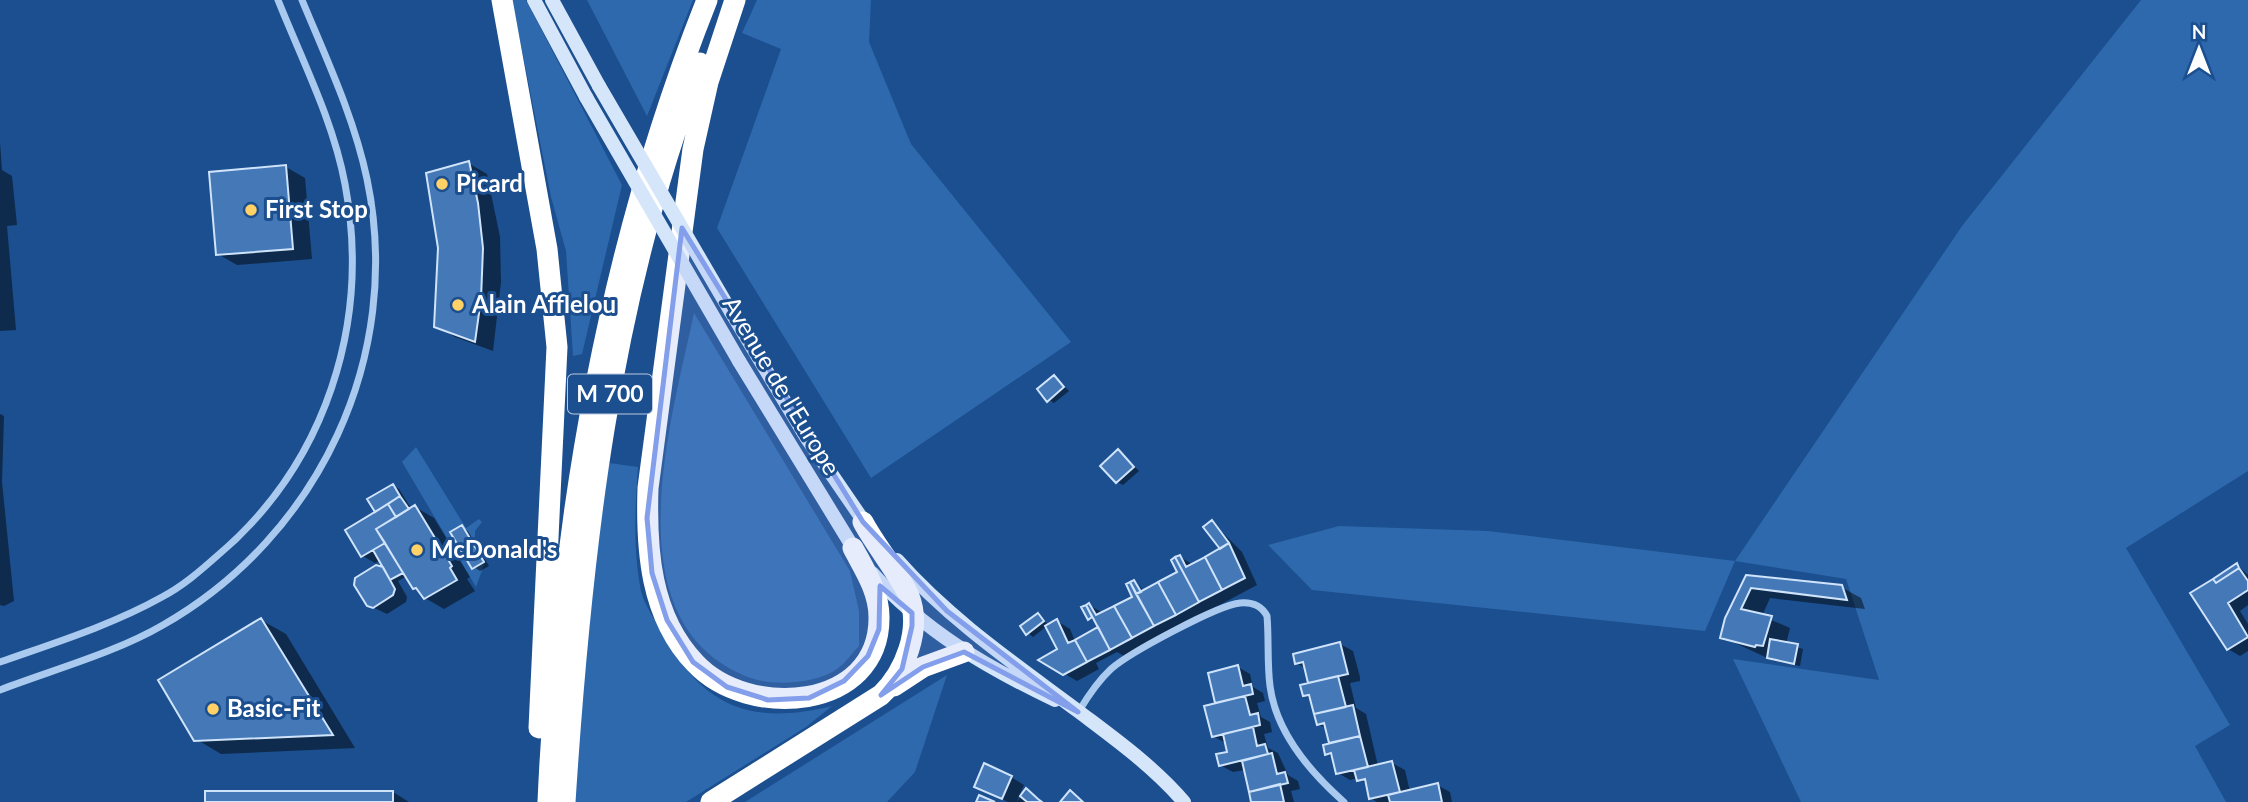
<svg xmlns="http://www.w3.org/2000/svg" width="2248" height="802" viewBox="0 0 2248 802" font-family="Lato,sans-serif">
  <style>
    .green { fill: #2e69ad }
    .shadow { fill: #0007 }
    .building { fill: #4478b7; stroke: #cfe3fa; stroke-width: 2 }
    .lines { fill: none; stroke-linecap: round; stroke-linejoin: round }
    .street { stroke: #a9c9ee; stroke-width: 7 }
    .secondary { stroke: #d6e6fa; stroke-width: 14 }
    .highway { stroke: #fff; stroke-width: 21 }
    .secondary-bridge { stroke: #d6e6fa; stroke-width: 14 }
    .marked { fill: #839eea; fill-opacity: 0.2; stroke: #839eea; stroke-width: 5; stroke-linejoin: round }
    .poi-dot { fill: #ffd166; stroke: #1b4f8f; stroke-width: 2.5 }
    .labels { text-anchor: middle; stroke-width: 6; stroke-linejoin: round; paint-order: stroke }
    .shield { fill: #1b4f8f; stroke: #bbcadd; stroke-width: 2 }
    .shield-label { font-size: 23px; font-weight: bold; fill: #fff }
    .poi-label { font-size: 24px; font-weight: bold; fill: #fff; stroke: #1b4f8f; text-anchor: start }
    .street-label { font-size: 24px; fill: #fff; stroke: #1b4f8f }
  </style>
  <rect width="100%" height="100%" fill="#1b4f8f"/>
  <path class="green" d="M 512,0 L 526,0 L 622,185 L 582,354 L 573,356 L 566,251 L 551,197 Z
    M 587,0 L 693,0 L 647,116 Z
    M 757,0 L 871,0 L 869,42 L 911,144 L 1071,342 L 871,478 L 717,228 L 781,49 L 742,33 Z
    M 2141,0 L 2248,0 L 2248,471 L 2126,548 L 2230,725 L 2195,746 L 2226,802 L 1801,802 L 1733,659 L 1879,680 L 1846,579 L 1735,561 L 1705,631 L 1312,590 L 1268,545 L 1339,526 L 1488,531 L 1735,561 L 1962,226 Z
    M 694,313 L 850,571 L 859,611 L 859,646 C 852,653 845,664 837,669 C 818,683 776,686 754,679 C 608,629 671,423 694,313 Z
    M 416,447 L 466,528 L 479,519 L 482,522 L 475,531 L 475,542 L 485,562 L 476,587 L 402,462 Z
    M 609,463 L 638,467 C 635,507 633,551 641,591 C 644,605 656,621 663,634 C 703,707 751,726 832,706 L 806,727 L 686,802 L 574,802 L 586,635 Z
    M 947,675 L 915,772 L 887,802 L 745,802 Z"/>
  <path class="shadow" d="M 0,142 L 2,170 L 12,176 L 17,225 L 7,226 L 16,330 L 0,331 Z
    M 468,163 L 487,174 L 500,237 L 501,282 L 493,351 L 455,337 L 436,326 Z
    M 286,167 L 305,178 L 312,259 L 237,265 L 218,254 Z
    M 1054,377 L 1069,391 L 1054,403 L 1049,400 Z
    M 0,414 L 4,416 L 2,482 L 14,601 L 4,606 L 0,605 Z
    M 1119,451 L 1139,471 L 1123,485 L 1117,482 Z
    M 393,486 L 399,489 L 412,510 L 415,507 L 434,518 L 470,577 L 467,579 L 475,591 L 444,609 L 425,598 L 407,576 L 398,581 L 407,597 L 406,602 L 387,614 L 368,605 L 386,570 L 381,560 L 375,563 L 363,556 L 378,512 L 370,500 Z
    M 1212,522 L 1242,552 L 1257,585 L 1124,656 L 1117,652 L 1096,663 L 1099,669 L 1077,681 L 1041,660 L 1060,650 L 1047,626 L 1033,637 L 1028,633 L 1038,615 L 1050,626 L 1057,621 L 1070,629 L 1075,641 L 1100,628 L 1083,608 L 1089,605 L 1103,613 L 1135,597 L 1134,582 L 1138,584 L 1134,584 L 1140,595 L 1143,593 L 1139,584 L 1144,592 L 1179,573 L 1180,557 L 1192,564 L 1222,549 Z
    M 462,527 L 468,531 L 489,566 L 480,571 L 474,567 Z
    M 2237,565 L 2248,575 L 2248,605 L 2240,611 L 2248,624 L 2248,651 L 2240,656 L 2228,649 L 2192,593 Z
    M 1747,576 L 1841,587 L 1861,598 L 1865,609 L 1770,598 L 1762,616 L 1790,628 L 1786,644 L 1803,649 L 1800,666 L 1774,661 L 1722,637 Z
    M 261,620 L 286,634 L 355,748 L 221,754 L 196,739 Z
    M 1340,644 L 1353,651 L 1360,677 L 1360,681 L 1350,683 L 1356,708 L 1366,714 L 1378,766 L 1392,763 L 1405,770 L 1410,792 L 1437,785 L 1450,792 L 1452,802 L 1377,802 L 1371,798 L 1368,785 L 1358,778 L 1350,780 L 1338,773 L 1334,758 L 1327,754 L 1331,745 L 1327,729 L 1318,724 L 1312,700 L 1304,695 L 1310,685 L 1307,669 L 1296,663 Z
    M 1238,667 L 1250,674 L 1253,687 L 1263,693 L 1265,701 L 1257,703 L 1261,717 L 1270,722 L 1272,732 L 1264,734 L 1268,748 L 1278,753 L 1288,775 L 1298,781 L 1300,789 L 1291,791 L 1294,802 L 1253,802 L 1245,770 L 1233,772 L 1220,765 L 1229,753 L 1227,744 L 1213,736 L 1217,705 L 1210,674 Z
    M 1011,777 L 1024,785 L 1017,801 L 1027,790 L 1042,802 L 1008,802 L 976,786 Z
    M 393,792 L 409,802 L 207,802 Z"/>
  <path class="building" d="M 469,161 L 478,203 L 483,248 L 481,299 L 475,342 L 434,327 L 438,248 L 426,173 Z
    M 286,165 L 293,249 L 216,255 L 209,172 Z
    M 1054,375 L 1064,387 L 1047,402 L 1037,389 Z
    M 1118,449 L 1134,467 L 1116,483 L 1100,466 Z
    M 393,484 L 400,496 L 375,512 L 367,499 Z
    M 400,496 L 409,509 L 396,517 L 388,504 Z
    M 388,504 L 396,517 L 376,529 L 385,543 L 361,557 L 345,530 Z
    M 415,505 L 452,566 L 450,568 L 457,580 L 424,599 L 416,588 L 413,589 L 376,529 Z
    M 1212,520 L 1229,543 L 1220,549 L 1203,527 Z
    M 462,525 L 484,562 L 472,569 L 450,532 Z
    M 385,543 L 403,573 L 390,580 L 373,550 Z
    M 1229,543 L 1245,578 L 1222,590 L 1205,557 Z
    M 1180,555 L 1186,567 L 1205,557 L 1222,590 L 1199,602 L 1175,557 Z
    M 1175,557 L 1199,602 L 1176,615 L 1158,582 L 1177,572 L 1171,560 Z
    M 2237,563 L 2239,568 L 2216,583 L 2213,579 Z
    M 376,565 L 383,567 L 395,589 L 393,595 L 373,608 L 367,606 L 354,585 L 355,578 Z
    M 2239,568 L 2248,581 L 2248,590 L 2228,603 L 2248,637 L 2227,650 L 2190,593 L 2213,579 L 2216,583 Z
    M 1746,575 L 1842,585 L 1847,600 L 1751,588 L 1741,609 L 1772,616 L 1763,646 L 1756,645 L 1755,647 L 1720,638 L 1725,618 Z
    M 1134,580 L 1141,592 L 1136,594 L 1130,582 Z
    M 1130,582 L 1154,626 L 1132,638 L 1114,606 L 1132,597 L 1126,584 Z
    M 1158,582 L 1176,615 L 1154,626 L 1136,594 Z
    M 1089,603 L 1096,615 L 1114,606 L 1132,638 L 1110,650 L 1086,605 Z
    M 1086,605 L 1092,617 L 1088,620 L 1081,607 Z
    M 1038,613 L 1044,621 L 1026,635 L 1020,626 Z
    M 261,618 L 333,735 L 194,741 L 158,680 Z
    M 1057,619 L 1068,643 L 1075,640 L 1087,662 L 1063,675 L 1038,660 L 1057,649 L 1045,626 Z
    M 1098,627 L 1110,650 L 1087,662 L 1075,640 Z
    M 1770,639 L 1798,644 L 1794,664 L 1767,658 Z
    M 1340,642 L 1348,674 L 1308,683 L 1303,662 L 1295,664 L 1293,654 Z
    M 1238,665 L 1243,686 L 1251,684 L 1253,694 L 1215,703 L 1208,673 Z
    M 1338,676 L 1346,707 L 1314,714 L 1309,695 L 1303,696 L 1300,685 Z
    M 1245,696 L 1250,715 L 1258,713 L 1260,725 L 1212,737 L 1204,706 Z
    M 1353,705 L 1360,736 L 1329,743 L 1324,723 L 1317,725 L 1314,714 Z
    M 1253,727 L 1257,746 L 1265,744 L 1268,754 L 1219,766 L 1216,754 L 1227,752 L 1223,734 Z
    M 1360,736 L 1368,767 L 1336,774 L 1331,753 L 1325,755 L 1323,745 Z
    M 1272,753 L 1277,774 L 1285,772 L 1288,783 L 1249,792 L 1242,761 Z
    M 1392,761 L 1400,792 L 1369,799 L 1365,779 L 1357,781 L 1354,770 Z
    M 984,763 L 1012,776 L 1002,799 L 974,787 Z
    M 1438,783 L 1442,802 L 1390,802 L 1388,795 Z
    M 1280,784 L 1284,802 L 1251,802 L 1249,792 Z
    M 1026,788 L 1038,799 L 1042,802 L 1027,802 L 1020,796 Z
    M 1070,790 L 1083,802 L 1060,802 Z
    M 205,791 L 393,791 L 393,802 L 205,802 Z
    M 979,795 L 995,802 L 976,802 Z"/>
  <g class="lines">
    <path class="street" d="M 0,662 C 54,643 112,625 162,597 C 183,586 200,571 217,556 C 326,464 371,323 345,184 C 333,120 302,60 278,0
      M 0,690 C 52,670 115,653 163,625 C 319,536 404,356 367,179 C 354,117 326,58 302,0
      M 1079,711 C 1088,696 1098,681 1111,669 C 1129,653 1218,605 1240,603 C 1252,602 1261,605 1267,616 C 1269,639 1267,663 1270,686 C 1276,733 1310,772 1344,802"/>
    <path class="secondary" d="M 534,0 L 586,97
      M 552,0 L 599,86
      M 731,312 L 806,437 L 867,526
      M 739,361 L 857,554
      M 897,560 C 949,619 1015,664 1078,711 C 1115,739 1153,766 1184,802
      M 872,573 C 924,631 986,667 1055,700"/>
    <path class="highway" d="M 502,0 L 547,249 L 557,347 L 539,728
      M 735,0 L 708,82 L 693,149 L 648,488 C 646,549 650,616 695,663 C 748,720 880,711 879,617 C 879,591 864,569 853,548
      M 894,686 L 923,667 L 964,652
      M 548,802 C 560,528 605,256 707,0
      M 565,802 C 581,553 609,298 700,63
      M 711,802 L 881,695 C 905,672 922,629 909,596 C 900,575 875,545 863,522"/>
    <path class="secondary-bridge" d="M 599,86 L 731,312
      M 586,97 L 739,361"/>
  </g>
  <path class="marked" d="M 682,228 L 863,522 L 947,611 L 1078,712 L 964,652 L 923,667 L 881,695 L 902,669 L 912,626 L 912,613 L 880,586 L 879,629 L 868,656 L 844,681 L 809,698 L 768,700 L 727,687 L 693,662 L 667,620 L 652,573 L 647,518 Z"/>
  <g class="poi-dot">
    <circle cx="442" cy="184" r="7"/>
    <circle cx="251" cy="210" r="7"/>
    <circle cx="458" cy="305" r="7"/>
    <circle cx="417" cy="550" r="7"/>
    <circle cx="213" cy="709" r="7"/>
  </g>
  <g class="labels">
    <rect class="shield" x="568" y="374.5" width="84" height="39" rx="5"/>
    <g class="shield-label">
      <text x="610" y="402">M 700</text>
    </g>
    <g class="poi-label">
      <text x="456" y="192">Picard</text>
      <text x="265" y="218">First Stop</text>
      <text x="472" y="313">Alain Afflelou</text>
      <text x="431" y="558">McDonald's</text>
      <text x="227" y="717">Basic-Fit</text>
    </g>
    <g class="street-label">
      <text transform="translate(781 386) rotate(59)" y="8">Avenue de l'Europe</text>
    </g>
  </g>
  <g transform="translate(2199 49)" stroke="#1b4f8f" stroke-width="5" paint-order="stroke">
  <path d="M0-5L12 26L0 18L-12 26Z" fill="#ffffff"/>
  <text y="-10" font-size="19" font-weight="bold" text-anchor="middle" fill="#ffffff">N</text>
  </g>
</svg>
